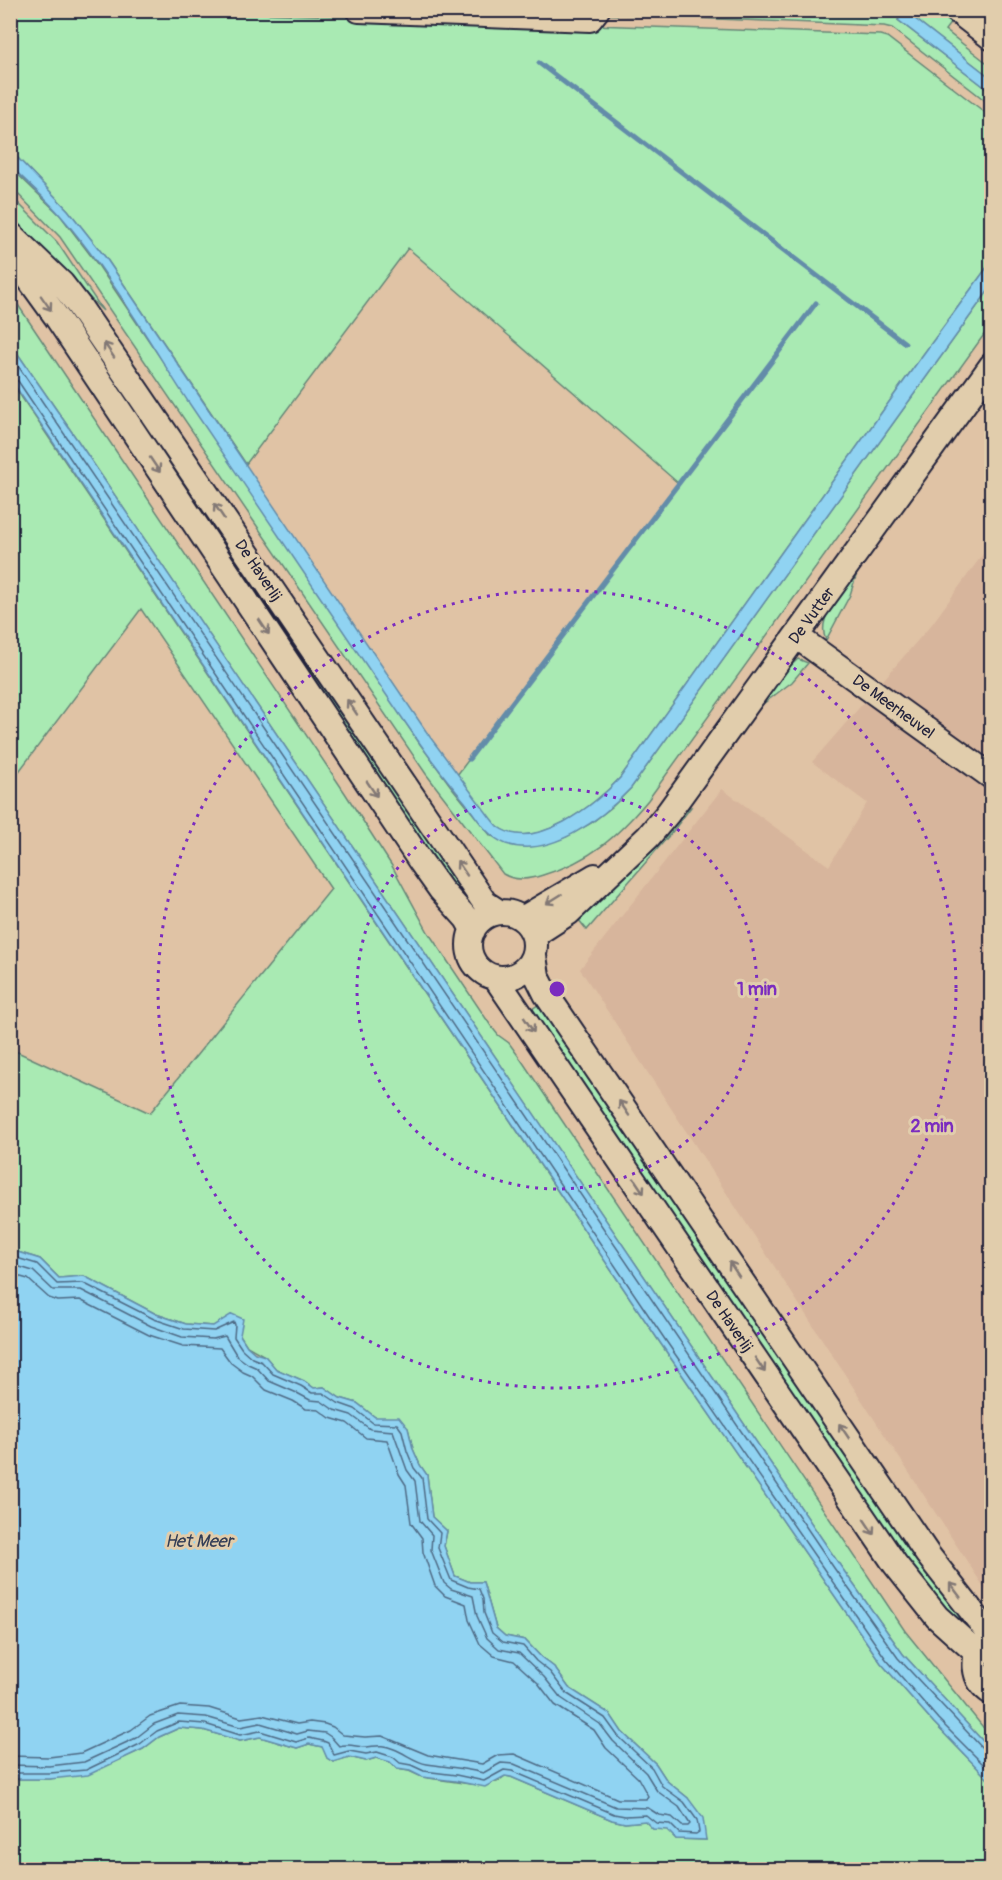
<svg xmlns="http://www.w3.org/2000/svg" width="1002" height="1880" viewBox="0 0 1002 1880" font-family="Pangolin,sans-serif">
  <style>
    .built { fill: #d7b59c }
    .green { fill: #a9eab3; stroke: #668677; stroke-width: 1.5 }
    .water { fill: #90d3f2; stroke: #648ca9; stroke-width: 1.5 }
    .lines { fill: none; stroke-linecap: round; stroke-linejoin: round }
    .shore { stroke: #4e6984; stroke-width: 1.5 }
    .stream { stroke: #648ca9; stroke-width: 5 }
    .minor-casing { stroke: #22223b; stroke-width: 28 }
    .minor { stroke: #e1cdac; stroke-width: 24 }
    .oneway { stroke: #827874 }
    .ring { fill: none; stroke: #7b2cbf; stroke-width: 3; stroke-dasharray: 3 6 }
    .labels { text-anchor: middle; stroke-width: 6; stroke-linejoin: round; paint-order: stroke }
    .street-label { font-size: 16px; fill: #22223b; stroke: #e1cdac }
    .water-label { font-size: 18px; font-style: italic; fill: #323d56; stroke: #e1cdac }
    .centre { fill: #7b2cbf; stroke: #e1cdac; stroke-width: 3 }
    .ring-label { font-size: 18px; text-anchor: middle; font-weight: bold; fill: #7b2cbf; stroke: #e1cdac; stroke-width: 6; stroke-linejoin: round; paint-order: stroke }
  </style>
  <rect width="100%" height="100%" fill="#e0c3a5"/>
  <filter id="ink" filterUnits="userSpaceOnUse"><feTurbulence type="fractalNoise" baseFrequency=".0167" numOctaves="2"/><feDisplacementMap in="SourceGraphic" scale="12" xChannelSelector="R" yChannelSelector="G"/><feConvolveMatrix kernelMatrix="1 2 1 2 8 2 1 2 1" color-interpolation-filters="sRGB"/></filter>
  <g filter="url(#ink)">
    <path class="built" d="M 991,543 L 991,1598 L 580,969 L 722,789 L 829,866 L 867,803 L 812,762 L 932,624 Z"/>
    <path class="green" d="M 603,10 L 905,11 L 898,20 L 991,92 L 991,105 L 892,28 L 884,26 L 600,14 Z
      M 918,10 L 945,11 L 955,17 L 945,30 L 991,66 L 991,78 L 914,18 Z
      M 10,11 L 197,11 L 880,35 L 887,37 L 991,117 L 991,262 L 922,356 L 620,778 C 596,804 534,854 498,827 C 485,817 467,789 457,775 L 678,483 L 408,248 L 246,464 L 106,258 L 68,210 L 11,151 Z
      M 10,167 L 60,215 L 98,265 L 420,744 L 450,785 L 491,836 L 541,845 L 566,837 L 591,823 L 612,807 L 631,788 L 991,287 L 991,325 L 648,800 C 617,837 590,861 543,875 C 530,879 516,882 503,874 L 426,774 L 60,237 L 11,187 Z
      M 11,196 L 57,242 L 103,311 L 68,276 L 11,226 Z
      M 10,293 L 345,793 L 392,866 L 428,932 L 491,1026 L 498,1035 L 509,1043 L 522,1061 L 905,1631 L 991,1737 L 991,1750 L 903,1654 L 839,1564 L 78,441 L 11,344 Z
      M 68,303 L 466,889 L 455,896 L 61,308 Z
      M 10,380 L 661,1344 L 881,1663 L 934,1723 L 991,1782 L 991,1869 L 11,1869 L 11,1779 L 50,1779 L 121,1759 L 143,1749 L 159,1737 L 179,1728 L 203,1730 L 240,1741 L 260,1737 L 297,1748 L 309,1744 L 323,1747 L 327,1758 L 333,1762 L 349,1757 L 366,1761 L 376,1758 L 390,1762 L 397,1769 L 409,1771 L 422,1777 L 470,1784 L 497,1782 L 505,1776 L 511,1777 L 612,1820 L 625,1823 L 645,1821 L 653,1829 L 667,1829 L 676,1839 L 706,1840 L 688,1798 L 667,1781 L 656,1764 L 622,1732 L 610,1714 L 569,1688 L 554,1667 L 541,1657 L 525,1640 L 505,1636 L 496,1628 L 483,1582 L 470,1582 L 455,1576 L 444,1546 L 447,1531 L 432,1517 L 427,1475 L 420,1465 L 413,1449 L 408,1428 L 375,1417 L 357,1403 L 340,1398 L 324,1387 L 314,1388 L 304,1381 L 276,1369 L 265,1356 L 247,1346 L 240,1335 L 213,1326 L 186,1324 L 156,1314 L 84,1276 L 59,1278 L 40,1259 L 11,1250 L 11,1049 L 150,1113 L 331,889 L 141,609 L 11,782 Z
      M 857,573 L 850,595 L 826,640 C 815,617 844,590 857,573 Z
      M 798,659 L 808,663 L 792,682 L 759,707 L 786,670 Z
      M 683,807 L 691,807 L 673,831 L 587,930 L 574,914 Z
      M 541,1003 L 903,1539 L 980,1633 L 971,1638 L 916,1588 L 529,1011 Z"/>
    <path class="water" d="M 905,11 L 918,11 L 914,18 L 991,78 L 991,92 L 898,20 Z
      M 11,151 L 68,210 L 106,258 L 430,737 L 489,816 C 492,820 495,824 498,827 C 535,853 596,804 620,778 L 922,356 L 991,262 L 991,287 L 631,788 C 603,818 550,859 506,844 C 487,837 477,818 465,802 C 435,767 409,728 383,690 C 319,594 253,499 189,403 C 148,340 109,272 60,215 C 45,198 27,182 11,167 Z
      M 11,344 L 78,441 L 839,1564 L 903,1654 L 991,1750 L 991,1782 L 934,1723 L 881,1663 L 661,1344 L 11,380 Z
      M 11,1250 L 40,1259 L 59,1278 L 84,1276 L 156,1314 L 186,1324 L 213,1326 L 232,1314 L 243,1319 L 240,1335 L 247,1346 L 255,1353 L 265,1356 L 276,1369 L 304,1381 L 314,1388 L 324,1387 L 340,1398 L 357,1403 L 375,1417 L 399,1417 L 408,1428 L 413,1449 L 420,1465 L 427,1475 L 432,1517 L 447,1531 L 444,1546 L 455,1576 L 470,1582 L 483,1582 L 496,1628 L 505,1636 L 525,1640 L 541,1657 L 554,1667 L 569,1688 L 610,1714 L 622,1732 L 656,1764 L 667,1781 L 688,1798 L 703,1818 L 706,1840 L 676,1839 L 667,1830 L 653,1829 L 645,1821 L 625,1823 L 612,1820 L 511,1777 L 505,1776 L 485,1787 L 455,1781 L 422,1777 L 410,1771 L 397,1769 L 390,1762 L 376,1758 L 366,1761 L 349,1757 L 333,1762 L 327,1758 L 322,1747 L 309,1744 L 297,1748 L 260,1737 L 240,1741 L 203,1730 L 179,1728 L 159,1737 L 143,1749 L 88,1775 L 50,1779 L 11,1779 Z"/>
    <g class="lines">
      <path class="shore" d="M 10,354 L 834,1568 L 898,1658 L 985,1751 L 992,1753
        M 10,378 L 18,381 L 666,1341 L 886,1659 L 938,1719 L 992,1773
        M 10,1256 L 37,1264 L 57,1284 L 83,1283 L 154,1319 L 184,1329 L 214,1331 L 234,1322 L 235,1325 L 234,1337 L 242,1349 L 252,1358 L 262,1362 L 273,1374 L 301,1386 L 312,1393 L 323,1393 L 338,1403 L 355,1409 L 373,1423 L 397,1424 L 402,1431 L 407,1451 L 414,1468 L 422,1478 L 427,1519 L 440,1533 L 438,1548 L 451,1580 L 468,1587 L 479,1589 L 483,1599 L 484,1613 L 492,1633 L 503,1642 L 523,1646 L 536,1661 L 550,1672 L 566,1693 L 605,1718 L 618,1736 L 652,1768 L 662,1786 L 684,1802 L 697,1820 L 699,1832 L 696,1834 L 679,1833 L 670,1824 L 656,1823 L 646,1815 L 625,1816 L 614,1814 L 512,1771 L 504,1770 L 484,1781 L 456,1775 L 424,1771 L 411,1765 L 400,1763 L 393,1757 L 377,1752 L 366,1754 L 349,1751 L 334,1755 L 328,1743 L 323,1741 L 309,1738 L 296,1742 L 260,1731 L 240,1735 L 205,1724 L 179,1722 L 157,1731 L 140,1744 L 86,1770 L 50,1773 L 10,1773
        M 10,1264 L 33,1271 L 53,1290 L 81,1290 L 151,1326 L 182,1337 L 213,1339 L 225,1336 L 237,1356 L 248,1364 L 257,1368 L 269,1381 L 297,1393 L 310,1400 L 321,1401 L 334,1410 L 351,1415 L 370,1429 L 393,1431 L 407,1470 L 415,1481 L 420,1521 L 432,1535 L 431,1550 L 444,1583 L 451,1589 L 473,1596 L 477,1616 L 487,1638 L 499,1649 L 519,1653 L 544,1677 L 561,1698 L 600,1724 L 613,1741 L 646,1773 L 657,1791 L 679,1807 L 690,1824 L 688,1826 L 682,1826 L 672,1817 L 659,1815 L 648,1808 L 616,1807 L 514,1764 L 501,1763 L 483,1773 C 465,1768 446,1767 427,1764 C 415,1762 405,1753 394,1749 C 381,1744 378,1746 366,1747 C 356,1747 350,1743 339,1746 L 331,1737 L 325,1733 L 308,1731 L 297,1734 L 260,1723 L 240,1727 L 206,1717 L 178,1715 L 154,1724 L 136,1738 L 84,1762 L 49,1766 L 10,1765
        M 10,1274 L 28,1279 L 49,1298 L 58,1301 L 80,1300 L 149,1335 L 183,1346 L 220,1348 L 231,1363 L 243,1372 L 252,1376 L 266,1390 L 293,1401 L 306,1409 L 319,1410 L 330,1418 L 347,1423 L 366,1438 L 387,1440 L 399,1474 L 406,1485 L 411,1523 L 422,1538 L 423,1552 L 435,1586 L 445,1596 L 466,1604 L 469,1620 L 480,1644 L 494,1656 L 514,1661 L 538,1683 L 555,1705 L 594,1730 L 606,1748 L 638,1778 L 648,1796 L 646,1799 L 618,1799 L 514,1754 L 498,1755 L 482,1764 L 428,1755 L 382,1736 L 365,1737 L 343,1735 L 333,1727 L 325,1724 L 310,1722 L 297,1724 L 262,1715 L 241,1718 L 209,1708 L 180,1706 L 150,1716 L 131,1730 L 81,1753 L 49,1757 L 10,1756"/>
      <path class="stream" d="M 539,63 L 905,343
        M 469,759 L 816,303"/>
      <g class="minor-casing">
        <path id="minor" d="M 359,10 L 590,19 L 597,10
          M 956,10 L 992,38
          M 10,234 L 62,284 L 79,306 L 485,903 L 499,912
          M 10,257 L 24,272 L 58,319 L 421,862 L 441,890 L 467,919 L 473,930
          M 796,636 L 992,777
          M469 945a33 33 0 1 1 66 0a33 33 0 1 1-66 0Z
          M 522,919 L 595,876
          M 534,935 L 568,913 L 648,837 L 668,813 L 992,365
          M 534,956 L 537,976 L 546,994 L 928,1555 L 991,1636
          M 495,977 L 895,1564 L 937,1617 L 977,1653
          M 987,1640 C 970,1656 972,1680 992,1693"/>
      </g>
      <use href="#minor" class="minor"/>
    </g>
    <defs><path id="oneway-shaft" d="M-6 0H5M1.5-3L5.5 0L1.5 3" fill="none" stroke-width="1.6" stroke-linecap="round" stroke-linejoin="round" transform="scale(1.5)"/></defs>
    <g class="oneway">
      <use href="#oneway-shaft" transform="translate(46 303) rotate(55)"/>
      <use href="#oneway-shaft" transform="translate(109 350) rotate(-124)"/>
      <use href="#oneway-shaft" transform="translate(155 465) rotate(56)"/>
      <use href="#oneway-shaft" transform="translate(219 511) rotate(-124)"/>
      <use href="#oneway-shaft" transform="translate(264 627) rotate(56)"/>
      <use href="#oneway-shaft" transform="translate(352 707) rotate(-124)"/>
      <use href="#oneway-shaft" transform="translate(372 789) rotate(56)"/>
      <use href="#oneway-shaft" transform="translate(462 868) rotate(-124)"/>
      <use href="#oneway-shaft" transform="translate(554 899) rotate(148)"/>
      <use href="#oneway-shaft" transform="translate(529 1025) rotate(56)"/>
      <use href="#oneway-shaft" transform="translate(624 1108) rotate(-124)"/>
      <use href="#oneway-shaft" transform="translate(639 1186) rotate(56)"/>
      <use href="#oneway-shaft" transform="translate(734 1269) rotate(-124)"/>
      <use href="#oneway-shaft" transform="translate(760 1365) rotate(56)"/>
      <use href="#oneway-shaft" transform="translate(844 1431) rotate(-124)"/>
      <use href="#oneway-shaft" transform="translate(869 1527) rotate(56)"/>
      <use href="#oneway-shaft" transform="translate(955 1590) rotate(-127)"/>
    </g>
  </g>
  <g class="ring">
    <circle cx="557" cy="989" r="200"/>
    <circle cx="557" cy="989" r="399"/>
  </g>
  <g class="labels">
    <g class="street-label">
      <text transform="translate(259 570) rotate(56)" y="6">De Haverlij</text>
      <text transform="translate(811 615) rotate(-54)" y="6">De Vutter</text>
      <text transform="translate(894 706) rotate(36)" y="6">De Meerheuvel</text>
      <text transform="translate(730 1321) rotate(56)" y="6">De Haverlij</text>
    </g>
    <g class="water-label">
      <text x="199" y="1547">Het Meer</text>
    </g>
  </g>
  <circle cx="557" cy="989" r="9" class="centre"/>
  <g class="ring-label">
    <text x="757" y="995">1 min</text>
    <text x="932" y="1132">2 min</text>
  </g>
  <rect width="1002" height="1880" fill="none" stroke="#e1cdac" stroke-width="36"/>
  <rect x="18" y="18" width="966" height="1844" fill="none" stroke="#22223b" stroke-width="2" filter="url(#ink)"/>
</svg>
